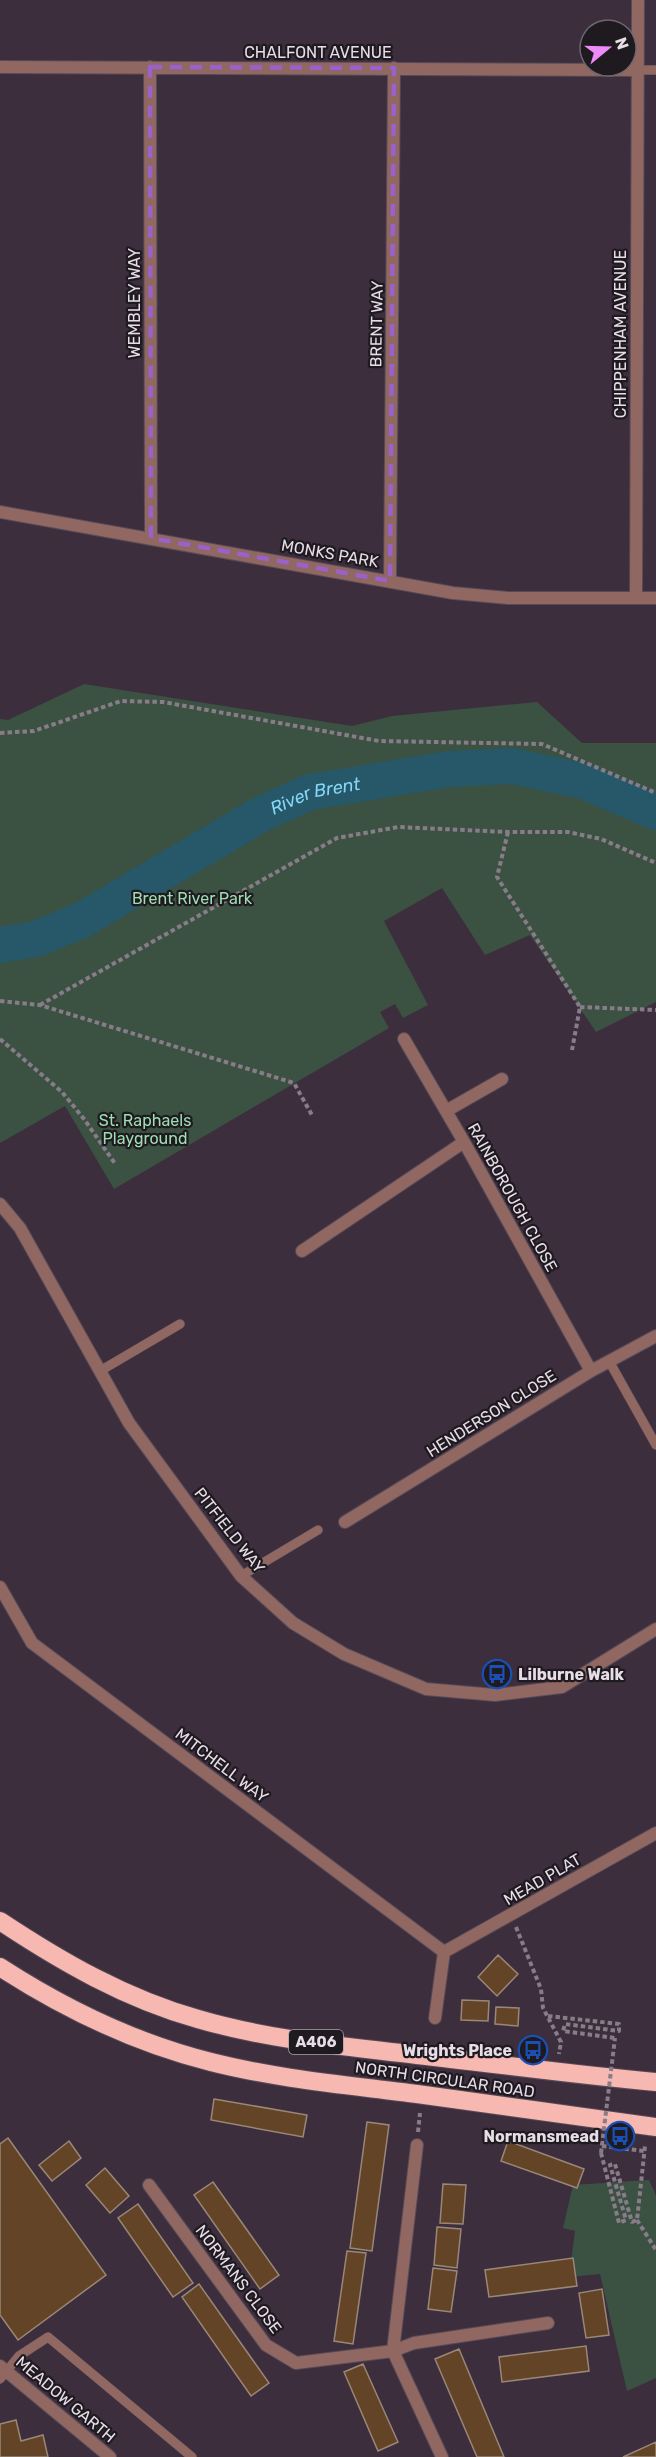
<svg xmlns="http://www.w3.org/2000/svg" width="656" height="2457" viewBox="0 0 656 2457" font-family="Rubik,sans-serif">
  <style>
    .green { fill: #3b5142 }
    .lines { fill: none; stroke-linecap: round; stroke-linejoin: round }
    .river { stroke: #26586a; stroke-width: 36 }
    .building { fill: #634427; stroke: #9a8778; stroke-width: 1.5 }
    .lane-casing { stroke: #574a58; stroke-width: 10 }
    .street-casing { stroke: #574a58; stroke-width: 14 }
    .highway-casing { stroke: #574a58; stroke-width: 20 }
    .path { stroke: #887c89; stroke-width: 4; stroke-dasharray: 4.5 3; stroke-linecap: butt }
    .lane { stroke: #906761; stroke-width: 9 }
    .street { stroke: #906761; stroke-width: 12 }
    .highway { stroke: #f6b8b0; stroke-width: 18 }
    .path-bridge { stroke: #887c89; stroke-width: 4; stroke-dasharray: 4.5 3; stroke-linecap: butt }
    .marked { fill: none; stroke: #9b61cb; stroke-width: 4.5; stroke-dasharray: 12 8; stroke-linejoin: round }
    .labels { text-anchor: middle; stroke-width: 4.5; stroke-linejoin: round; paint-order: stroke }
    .shield { fill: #1f1920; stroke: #aaa2ab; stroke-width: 1.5 }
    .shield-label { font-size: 15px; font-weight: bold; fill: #e6dde7 }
    .street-label { font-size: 16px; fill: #e6dde7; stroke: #1f1920 }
    .park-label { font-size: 16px; fill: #9ddfb2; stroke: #1f1920 }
    .poi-label { font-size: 16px; font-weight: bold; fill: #e6dde7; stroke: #1f1920; text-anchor: end }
    .water-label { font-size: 18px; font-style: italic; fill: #86d7f7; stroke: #1f1920 }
  </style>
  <rect width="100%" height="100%" fill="#3c2e3d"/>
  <path class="green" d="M 84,684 L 352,726 L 392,716 L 537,702 L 582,743 L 656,743 L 656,1002 L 596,1032 L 530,935 L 485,955 L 442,888 L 384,921 L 428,1005 L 403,1018 L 395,1004 L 380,1012 L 389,1028 L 114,1189 L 65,1106 L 0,1143 L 0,719 L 8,720 Z
    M 649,2180 L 656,2195 L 656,2378 L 627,2391 L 600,2274 L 569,2277 L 575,2231 L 563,2228 L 573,2185 Z"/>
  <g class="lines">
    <path class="river" id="s1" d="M 0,945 L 36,939 L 82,920 L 261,814 L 310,792 L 449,769 L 512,766 L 583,781 L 656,812"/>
  </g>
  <path class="building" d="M 498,1955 L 518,1974 L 497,1996 L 478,1977 Z
    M 462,2000 L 489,2001 L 488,2021 L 461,2020 Z
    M 496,2007 L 519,2008 L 518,2026 L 495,2024 Z
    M 214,2099 L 307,2115 L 303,2137 L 211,2120 Z
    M 367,2122 L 389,2125 L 372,2251 L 350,2248 Z
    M 8,2138 L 106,2275 L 18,2340 L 0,2315 L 0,2144 Z
    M 69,2141 L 81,2158 L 52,2181 L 39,2165 Z
    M 508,2141 L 584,2169 L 577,2188 L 501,2161 Z
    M 105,2168 L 129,2196 L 110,2213 L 86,2185 Z
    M 213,2182 L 279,2275 L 260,2289 L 194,2195 Z
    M 443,2184 L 466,2185 L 463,2224 L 440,2223 Z
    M 138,2204 L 193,2283 L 173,2297 L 118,2218 Z
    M 437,2227 L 461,2229 L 457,2268 L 434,2265 Z
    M 347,2251 L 366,2253 L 353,2344 L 334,2341 Z
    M 573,2258 L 577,2286 L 489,2297 L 485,2270 Z
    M 433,2268 L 457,2271 L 451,2312 L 428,2309 Z
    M 199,2284 L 269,2383 L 251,2396 L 182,2297 Z
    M 602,2289 L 609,2335 L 586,2338 L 579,2293 Z
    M 586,2346 L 589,2371 L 502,2382 L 499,2357 Z
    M 459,2349 L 504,2457 L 477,2457 L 435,2359 Z
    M 363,2364 L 398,2442 L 378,2451 L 344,2372 Z
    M 16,2420 L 21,2441 L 43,2435 L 48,2457 L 0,2457 L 0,2424 Z
    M 656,2442 L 656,2457 L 623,2457 Z"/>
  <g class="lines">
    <g class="lane-casing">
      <path id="lane" d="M 636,70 L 656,70
        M 609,1361 L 656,1445
        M 100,1371 L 180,1324
        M 241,1576 L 318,1530
        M 0,2379 L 19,2356 L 48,2337 L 192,2457"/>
    </g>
    <g class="street-casing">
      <path id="street" d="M 0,67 L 636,70
        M 150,67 L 151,538
        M 0,512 L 453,593 L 508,598 L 656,598
        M 390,581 L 394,68
        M 636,598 L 638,0
        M 404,1039 L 464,1142 L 591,1371
        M 446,1111 L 502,1079
        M 0,1204 L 20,1228 L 129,1423 L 241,1576 L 293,1623 L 344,1654 L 426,1689 L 495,1695 L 562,1687 L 656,1629
        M 302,1251 L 464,1142
        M 345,1522 L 591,1371 L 656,1336
        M 0,1587 L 32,1643 L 444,1952
        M 444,1952 L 656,1833
        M 435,2018 L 444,1952
        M 417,2145 L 393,2351 L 442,2457
        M 149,2185 L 266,2345 L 296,2363 L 393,2351 L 414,2343 L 548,2323
        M 0,2366 L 110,2457"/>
    </g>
    <g class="highway-casing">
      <path id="highway" d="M 0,1921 C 62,1962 126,1999 198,2019 C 269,2040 344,2046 417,2055 C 497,2064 576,2075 656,2082
        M 0,1967 C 65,2009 135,2043 211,2062 C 278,2079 348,2085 417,2094 C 497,2105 576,2116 656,2127"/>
    </g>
    <path class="path" d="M 0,733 L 34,731 L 121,701 L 163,702 L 379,741 L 542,744 L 656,793
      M 508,832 L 497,877 L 580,1007 L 572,1050
      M 0,1001 L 40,1005 L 294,1083 L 313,1117
      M 40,1005 L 337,838 L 398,827 L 508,832 L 568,832 L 601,839 L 656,863
      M 580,1007 L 656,1010
      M 0,1039 L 62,1092 L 84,1119 L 116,1165
      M 516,1927 L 541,1989 L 543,2008 L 561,2042 L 559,2054
      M 548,2016 L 619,2024 L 619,2031 L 565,2024 L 563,2031 L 615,2038
      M 418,2132 L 420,2113
      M 602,2146 L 644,2151
      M 601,2153 L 619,2223 L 626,2220 L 610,2165 L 615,2164 L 632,2222 L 637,2220 L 645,2146
      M 637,2220 L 656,2250"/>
    <use href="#lane" class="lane"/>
    <use href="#street" class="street"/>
    <use href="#highway" class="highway"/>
    <path class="path-bridge" d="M 601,2153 L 615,2038"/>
  </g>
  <path class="marked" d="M 150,67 L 394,68 L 390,581 L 151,538 Z"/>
  <defs>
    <g id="bus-ring" transform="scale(1.5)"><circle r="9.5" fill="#1f1920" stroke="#1a4fb4" stroke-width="1.5"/><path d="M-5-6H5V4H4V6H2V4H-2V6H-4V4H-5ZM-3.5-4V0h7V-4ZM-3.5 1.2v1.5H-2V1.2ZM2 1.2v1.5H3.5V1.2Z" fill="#1a4fb4"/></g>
  </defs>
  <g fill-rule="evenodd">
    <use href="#bus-ring" x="497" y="1674"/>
    <use href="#bus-ring" x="533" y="2050"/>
    <use href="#bus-ring" x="620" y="2136"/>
  </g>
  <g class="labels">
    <rect class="shield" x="289" y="2030" width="54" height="24" rx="4.5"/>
    <g class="shield-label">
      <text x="316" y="2047">A406</text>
    </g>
    <g class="street-label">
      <text x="318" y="58">CHALFONT AVENUE</text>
      <text transform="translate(134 303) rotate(-90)" y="6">WEMBLEY WAY</text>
      <text transform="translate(376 324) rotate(-89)" y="6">BRENT WAY</text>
      <text transform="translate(620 334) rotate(-90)" y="6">CHIPPENHAM AVENUE</text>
      <text transform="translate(330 553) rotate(10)" y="6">MONKS PARK</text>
      <text transform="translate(513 1197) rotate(61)" y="6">RAINBOROUGH CLOSE</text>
      <text transform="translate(491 1413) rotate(-32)" y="6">HENDERSON CLOSE</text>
      <text transform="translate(230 1530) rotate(52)" y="6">PITFIELD WAY</text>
      <text transform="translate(222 1765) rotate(37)" y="6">MITCHELL WAY</text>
      <text transform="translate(542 1879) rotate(-30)" y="6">MEAD PLAT</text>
      <text transform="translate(445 2079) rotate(8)" y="6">NORTH CIRCULAR ROAD</text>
      <text transform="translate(239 2279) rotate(53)" y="6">NORMANS CLOSE</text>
      <text transform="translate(66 2399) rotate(40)" y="6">MEADOW GARTH</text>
    </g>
    <g class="park-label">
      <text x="192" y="904">Brent River Park</text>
      <text x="145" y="1126">St. Raphaels<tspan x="145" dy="18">Playground</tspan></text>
    </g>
    <g class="poi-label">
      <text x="518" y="1680" text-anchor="start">Lilburne Walk</text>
      <text x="512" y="2056">Wrights Place</text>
      <text x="599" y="2142">Normansmead</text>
    </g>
    <g class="water-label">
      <text dy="6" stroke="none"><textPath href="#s1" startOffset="352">River Brent</textPath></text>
    </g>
  </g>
  <g transform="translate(608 48) rotate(71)"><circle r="28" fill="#1f1920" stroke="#6f6770" stroke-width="1.5"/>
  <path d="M0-4.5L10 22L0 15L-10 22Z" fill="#ee8bf8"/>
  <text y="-9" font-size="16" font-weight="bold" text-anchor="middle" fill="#e6dde7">N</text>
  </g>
</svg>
